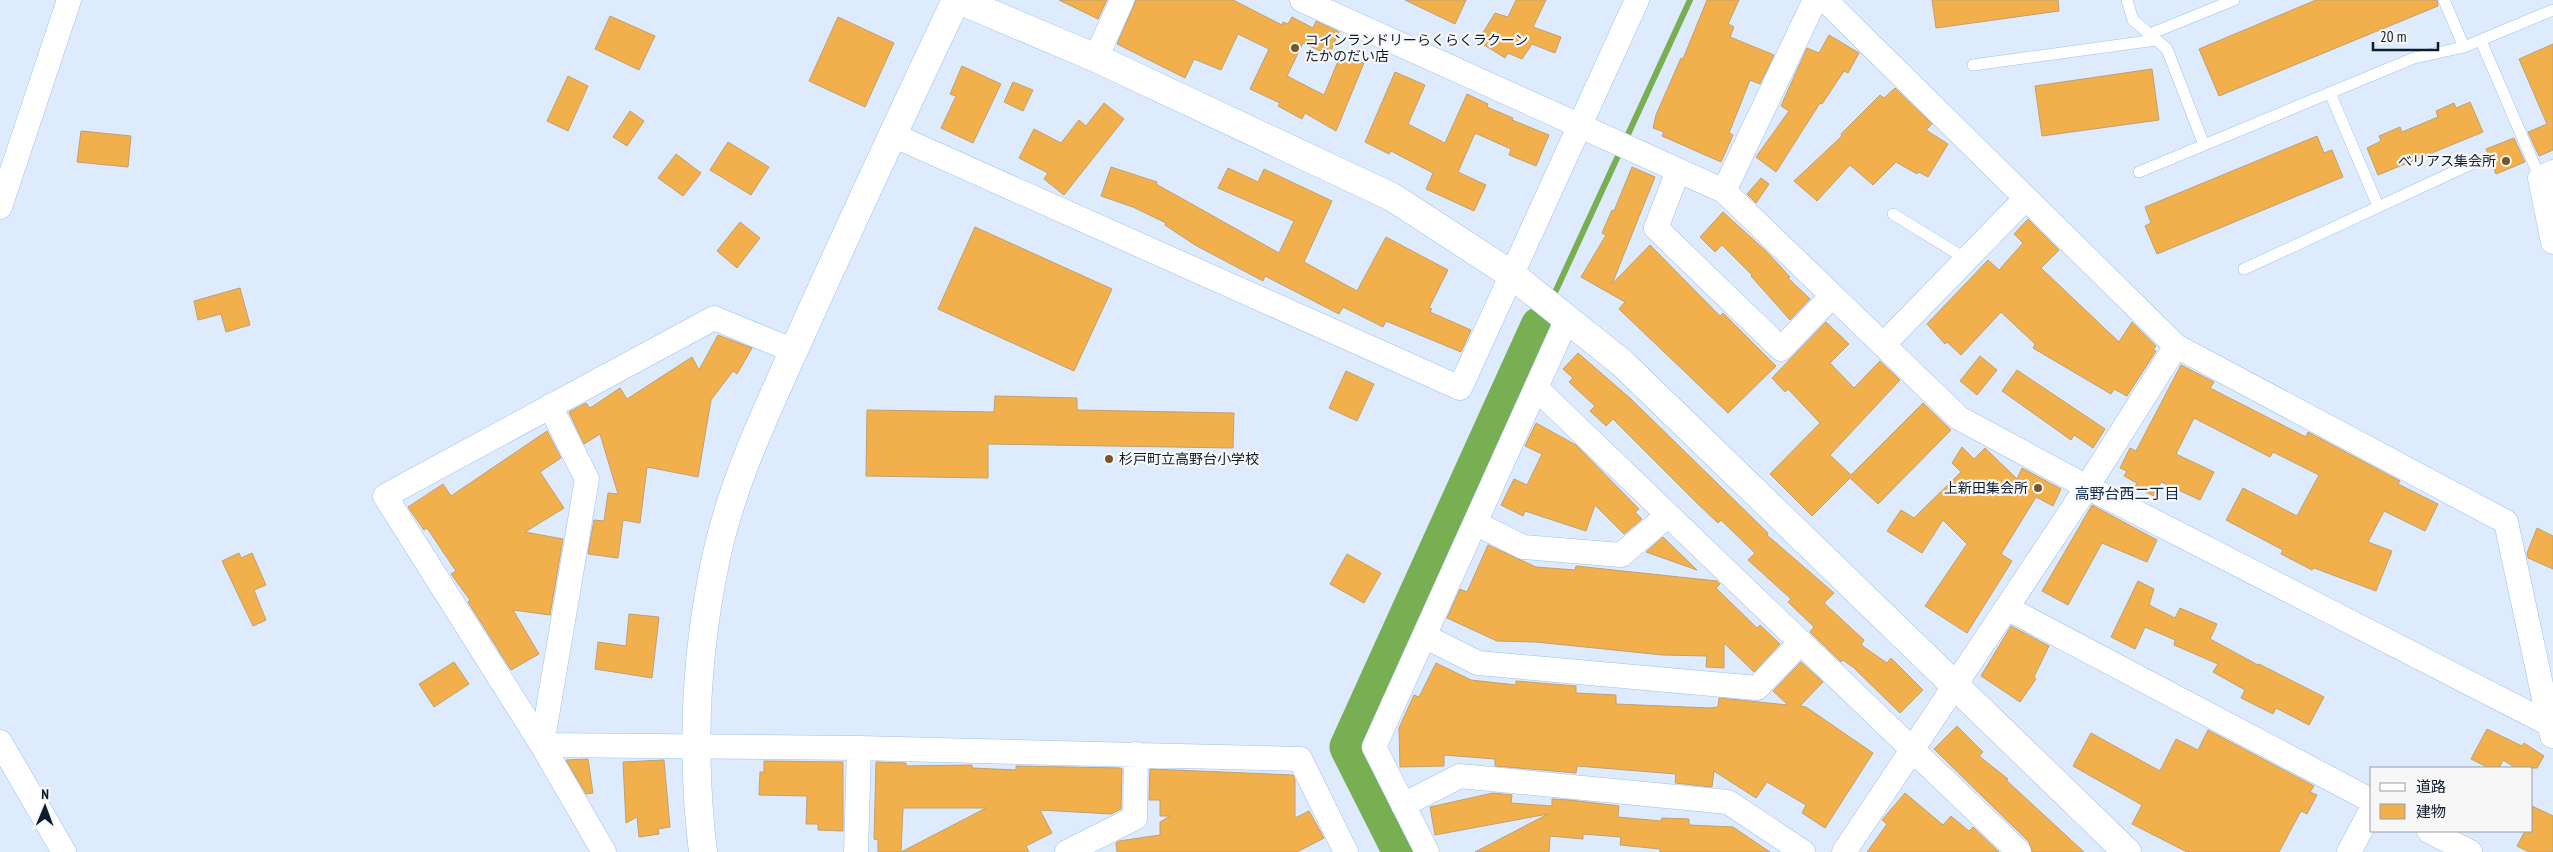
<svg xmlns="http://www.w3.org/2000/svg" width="2553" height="852" viewBox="0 0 2553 852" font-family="'PT Sans Narrow','Noto Sans JP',sans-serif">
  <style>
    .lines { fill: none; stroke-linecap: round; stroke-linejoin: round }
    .stream { stroke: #77af52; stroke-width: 6 }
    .river { stroke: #77af52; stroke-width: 39 }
    .building { fill: #f2b04c; stroke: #c09f72 }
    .lane-casing { stroke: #9ec1ec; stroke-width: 12 }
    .street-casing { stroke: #9ec1ec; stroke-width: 25 }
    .secondary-casing { stroke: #9ec1ec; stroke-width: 29 }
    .lane { stroke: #fff; stroke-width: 11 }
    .street { stroke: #fff; stroke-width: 24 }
    .secondary { stroke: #fff; stroke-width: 28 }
    .poi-dot { fill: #75572b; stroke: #f7f7f7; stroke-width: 2 }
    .labels { text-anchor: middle; stroke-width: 4.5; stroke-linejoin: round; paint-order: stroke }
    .poi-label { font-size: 14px; fill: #0f1c2c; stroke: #f7f7f7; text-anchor: start }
    .neighbourhood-label { font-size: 15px; fill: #0c2a4c; stroke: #f7f7f7 }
  </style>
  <rect width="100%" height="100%" fill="#ddebfd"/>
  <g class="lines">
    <path class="stream" d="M 1552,299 L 1690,0
      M 1540,326 L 1547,310"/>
    <path class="river" d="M 1402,852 L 1349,747 L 1540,326"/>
  </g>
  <path class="building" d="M 1059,0 L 1107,0 L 1098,19 Z
    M 1136,0 L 1233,0 L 1282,25 L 1283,22 L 1288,24 L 1292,17 L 1313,28 L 1316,21 L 1339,32 L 1329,55 L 1303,43 L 1287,76 L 1324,95 L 1341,54 L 1364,63 L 1336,131 L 1305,113 L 1302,119 L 1278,106 L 1280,103 L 1250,89 L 1269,49 L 1238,34 L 1221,70 L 1194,59 L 1185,78 L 1117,44 Z
    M 1405,0 L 1466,0 L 1455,24 Z
    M 1516,0 L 1546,0 L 1533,27 L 1561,37 L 1555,53 L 1532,44 L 1522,59 L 1508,53 L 1505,58 L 1478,41 L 1495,13 L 1508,17 Z
    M 1707,0 L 1739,0 L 1728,24 L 1734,27 L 1730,37 L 1774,55 L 1760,84 L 1750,80 L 1729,133 L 1733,135 L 1721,162 L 1662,136 L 1664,132 L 1653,128 L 1656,115 L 1681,58 L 1683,59 Z
    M 1932,0 L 2058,0 L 2059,11 L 1936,28 Z
    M 2316,0 L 2437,0 L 2438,6 L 2219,96 L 2199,49 Z
    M 610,16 L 655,36 L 639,70 L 595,49 Z
    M 838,17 L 894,43 L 865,107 L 809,81 Z
    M 1829,35 L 1859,53 L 1848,73 L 1844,71 L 1822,104 L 1820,103 L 1776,172 L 1756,157 L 1789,111 L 1781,106 L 1807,48 L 1819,53 Z
    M 2553,44 L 2553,150 L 2539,156 L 2528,132 L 2547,124 L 2519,59 Z
    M 962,66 L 1001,84 L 973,143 L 941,128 L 956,96 L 950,94 Z
    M 2152,69 L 2159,120 L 2042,136 L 2035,86 Z
    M 1395,72 L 1425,85 L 1408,124 L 1445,143 L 1467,94 L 1488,104 L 1487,107 L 1513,118 L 1512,120 L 1549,135 L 1536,166 L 1509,155 L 1511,149 L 1475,133 L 1458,172 L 1486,185 L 1474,211 L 1426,189 L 1433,173 L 1391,151 L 1389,154 L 1365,142 Z
    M 568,76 L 588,86 L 568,131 L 547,121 Z
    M 1013,82 L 1033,90 L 1023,111 L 1004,102 Z
    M 1895,88 L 1932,124 L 1926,130 L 1948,144 L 1928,177 L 1919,172 L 1917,174 L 1896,162 L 1873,185 L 1850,165 L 1817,201 L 1794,181 L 1842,136 L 1841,134 L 1880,95 L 1884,98 Z
    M 2470,102 L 2483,132 L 2378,175 L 2367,148 L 2381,141 L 2379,136 L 2400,127 L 2402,132 L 2438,117 L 2436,111 L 2454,103 L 2456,108 Z
    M 1104,103 L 1124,119 L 1064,195 L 1044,179 L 1048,173 L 1019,158 L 1034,129 L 1061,143 L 1079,120 L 1086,126 Z
    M 630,111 L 644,121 L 627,146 L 613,137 Z
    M 81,131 L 131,136 L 128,167 L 77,162 Z
    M 2317,136 L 2324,153 L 2332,150 L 2343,177 L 2157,254 L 2145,226 L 2151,223 L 2145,207 Z
    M 2514,138 L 2525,162 L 2496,174 L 2486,149 Z
    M 728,142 L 769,167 L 751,195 L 710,170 Z
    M 676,154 L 701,173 L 683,196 L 658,178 Z
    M 1111,167 L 1157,182 L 1156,184 L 1279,253 L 1294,221 L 1218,188 L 1228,168 L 1258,182 L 1264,169 L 1332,201 L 1304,262 L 1357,291 L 1386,237 L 1448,270 L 1429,308 L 1432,309 L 1430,312 L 1471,330 L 1461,352 L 1386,321 L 1383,327 L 1343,307 L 1339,314 L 1265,276 L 1263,281 L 1195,245 L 1165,225 L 1166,223 L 1133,207 L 1101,196 Z
    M 1632,167 L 1655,177 L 1612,284 L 1650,245 L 1720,316 L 1723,313 L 1776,366 L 1728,413 L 1619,309 L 1625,302 L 1581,277 L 1606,235 L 1602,233 L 1612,210 L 1614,211 Z
    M 1761,178 L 1769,184 L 1756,203 L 1747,194 Z
    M 1723,212 L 1767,252 L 1790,277 L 1788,278 L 1810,299 L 1790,320 L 1751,276 L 1752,275 L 1722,245 L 1715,252 L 1700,237 Z
    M 2028,219 L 2059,250 L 2041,268 L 2119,342 L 2132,322 L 2156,346 L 2153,350 L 2156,351 L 2127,396 L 2114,389 L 2111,394 L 2033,348 L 2035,344 L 2001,312 L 1961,355 L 1947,342 L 1945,344 L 1927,324 L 1988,260 L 1999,270 L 2023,243 L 2014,234 Z
    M 740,222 L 760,238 L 737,268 L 717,251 Z
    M 975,227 L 1112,289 L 1074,371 L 938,309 Z
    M 240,288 L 250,325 L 226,332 L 221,314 L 198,320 L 194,301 Z
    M 1826,322 L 1849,344 L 1830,363 L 1854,388 L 1880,361 L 1900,380 L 1830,455 L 1851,475 L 1923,403 L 1951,430 L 1878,504 L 1850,478 L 1812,516 L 1770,474 L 1820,423 L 1788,389 L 1785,392 L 1772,378 Z
    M 718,335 L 752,348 L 737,374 L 733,371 L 711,400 L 698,477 L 647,467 L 640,523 L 623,520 L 618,558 L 588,554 L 594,520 L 604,521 L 608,493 L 618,494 L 600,434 L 584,444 L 569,412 L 586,403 L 590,408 L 620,388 L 627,399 L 692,357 L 699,370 Z
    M 1578,353 L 1631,399 L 1768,533 L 1767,535 L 1834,593 L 1824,603 L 1864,640 L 1861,645 L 1887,663 L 1891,658 L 1923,690 L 1900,713 L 1854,668 L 1843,660 L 1841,662 L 1812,634 L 1810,632 L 1814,627 L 1788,602 L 1791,599 L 1748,560 L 1755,553 L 1721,520 L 1718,523 L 1698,504 L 1613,419 L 1606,426 L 1590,411 L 1595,406 L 1569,382 L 1573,378 L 1563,369 Z
    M 1980,356 L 1997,370 L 1977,395 L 1960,381 Z
    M 2181,365 L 2214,382 L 2210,388 L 2306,437 L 2308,432 L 2400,481 L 2398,484 L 2438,504 L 2425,531 L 2384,511 L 2368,542 L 2392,551 L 2376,591 L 2314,568 L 2312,570 L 2281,554 L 2283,550 L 2226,520 L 2243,488 L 2297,516 L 2319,475 L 2273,452 L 2270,457 L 2194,418 L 2176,454 L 2214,472 L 2200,500 L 2161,482 L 2154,496 L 2135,487 L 2137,483 L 2124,476 L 2127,471 L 2120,468 L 2130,448 L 2136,451 Z
    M 2017,370 L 2105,429 L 2093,448 L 2074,435 L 2071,440 L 2002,391 Z
    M 1346,371 L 1374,384 L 1357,421 L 1329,408 Z
    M 995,396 L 1077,398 L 1077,410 L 1234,413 L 1233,448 L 988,444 L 988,478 L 866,476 L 867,410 L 994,412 Z
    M 1536,423 L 1576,445 L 1639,509 L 1635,512 L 1642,519 L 1624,534 L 1595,505 L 1586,531 L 1525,511 L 1523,516 L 1501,505 L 1514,479 L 1527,485 L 1542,454 L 1525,446 Z
    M 547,431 L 561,458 L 540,472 L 564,508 L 525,532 L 563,539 L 550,615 L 513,610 L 539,654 L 511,670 L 468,602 L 470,600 L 451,574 L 456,571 L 427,528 L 424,530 L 408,507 L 443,484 L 451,496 Z
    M 1962,447 L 1974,459 L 1985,448 L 2017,479 L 2022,468 L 2061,489 L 2053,506 L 2036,497 L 2001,554 L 2012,561 L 1967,633 L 1925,606 L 1967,544 L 1943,520 L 1922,553 L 1887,531 L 1901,510 L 1914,518 L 1961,472 L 1952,463 Z
    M 2092,505 L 2157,540 L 2147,562 L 2102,543 L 2068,605 L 2042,591 Z
    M 2537,528 L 2553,536 L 2553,569 L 2528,558 L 2527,553 Z
    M 1663,537 L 1697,570 L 1646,552 Z
    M 1488,545 L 1536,567 L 1575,570 L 1576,566 L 1717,581 L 1720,584 L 1716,588 L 1757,628 L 1760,625 L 1780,644 L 1754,672 L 1724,643 L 1724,668 L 1706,667 L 1707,656 L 1663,655 L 1536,642 L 1497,641 L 1447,618 L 1460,589 L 1467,592 Z
    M 239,553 L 241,558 L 252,553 L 266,585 L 254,590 L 266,620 L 253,626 L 222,561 Z
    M 1347,554 L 1381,573 L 1364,603 L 1330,584 Z
    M 2138,581 L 2154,589 L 2149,605 L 2175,618 L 2180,608 L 2217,624 L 2210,639 L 2258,665 L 2259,664 L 2324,697 L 2309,725 L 2276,708 L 2273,714 L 2241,698 L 2245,690 L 2213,672 L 2218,664 L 2174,645 L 2175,640 L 2145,627 L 2135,649 L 2111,637 Z
    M 629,614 L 659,617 L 652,678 L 595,669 L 598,642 L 626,646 Z
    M 2011,626 L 2049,646 L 2034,677 L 2036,679 L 2020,702 L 1981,676 Z
    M 454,662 L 469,684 L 434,707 L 419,684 Z
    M 1801,662 L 1823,682 L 1800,706 L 1806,707 L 1873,753 L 1825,828 L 1802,813 L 1806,805 L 1767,782 L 1756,798 L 1714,771 L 1712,787 L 1675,783 L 1676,774 L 1577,766 L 1576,773 L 1495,766 L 1495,759 L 1444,755 L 1444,766 L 1400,767 L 1399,728 L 1414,695 L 1419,697 L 1436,663 L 1471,680 L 1516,685 L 1516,681 L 1576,686 L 1576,693 L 1616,695 L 1616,704 L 1710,708 L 1718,707 L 1719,698 L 1788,705 L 1773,691 Z
    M 1957,726 L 1983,752 L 1979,756 L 2008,779 L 2006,780 L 2084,852 L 2032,852 L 2029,842 L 1934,749 Z
    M 2487,729 L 2522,746 L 2524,743 L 2544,756 L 2537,768 L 2516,768 L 2503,760 L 2499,768 L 2489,768 L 2471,759 Z
    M 2208,730 L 2314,786 L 2310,792 L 2317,795 L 2307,814 L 2301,811 L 2279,852 L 2187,852 L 2132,824 L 2142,805 L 2073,766 L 2091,733 L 2160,771 L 2176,739 L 2198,750 Z
    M 588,759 L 593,793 L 586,794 L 566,760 Z
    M 664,760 L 670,827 L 658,829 L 659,834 L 639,837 L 637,817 L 626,823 L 623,762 Z
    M 764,761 L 843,762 L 843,831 L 818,830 L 818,824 L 806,824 L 807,796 L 759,795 L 760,772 L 764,772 Z
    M 876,762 L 906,763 L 906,766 L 972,765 L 972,768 L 1016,770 L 1016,766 L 1120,768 L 1122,769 L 1121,809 L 1111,814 L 1040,810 L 1052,833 L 1026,846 L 1029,852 L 901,852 L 986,808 L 903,808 L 901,852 L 878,852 L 878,840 L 874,839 Z
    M 1150,769 L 1293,775 L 1295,780 L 1295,818 L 1309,811 L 1324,838 L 1297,852 L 1117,852 L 1116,843 L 1119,841 L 1160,835 L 1160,822 L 1170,816 L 1160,816 L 1160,800 L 1149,800 Z
    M 1493,793 L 1512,795 L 1511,803 L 1552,806 L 1552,799 L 1570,800 L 1619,806 L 1618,817 L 1661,821 L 1662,818 L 1689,819 L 1689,825 L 1733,827 L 1770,852 L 1660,852 L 1660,849 L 1620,845 L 1621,837 L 1583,834 L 1583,839 L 1550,836 L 1549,852 L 1475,852 L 1548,814 L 1435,835 L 1430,807 Z
    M 1905,793 L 1943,825 L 1951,816 L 1969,831 L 1973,827 L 1999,852 L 1867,852 L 1887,824 L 1882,820 Z
    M 2532,806 L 2553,816 L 2553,852 L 2529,852 L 2517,846 L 2525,831 L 2532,831 Z"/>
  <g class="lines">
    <g class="lane-casing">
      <path id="lane" d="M 2127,0 L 2133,20 L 2167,49 L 2204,145 L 2414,58 L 2464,47 L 2553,10
        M 2444,0 L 2464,47
        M 2150,34 L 2234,0
        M 2481,41 L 2540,178
        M 1973,65 L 2156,40
        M 2330,93 L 2378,206
        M 2139,172 L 2204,145
        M 1893,214 L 1966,259
        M 2244,269 L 2471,164"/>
    </g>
    <g class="street-casing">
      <path id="street" d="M 1302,0 L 1724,191 L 1959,418 L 2087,487 L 2553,726
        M 1825,0 L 2176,346 L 2506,522 L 2552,736
        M 1096,58 L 1122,0
        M 893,135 L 1460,388 L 1637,0
        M 1678,171 L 1656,228 L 1781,349 L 1832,296
        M 2553,172 L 2540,178 L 2553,242
        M 1724,191 L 1815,0
        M 0,207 L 69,0
        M 1883,345 L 2026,198
        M 794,351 L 714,318 L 385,496 L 542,745 L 859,748 L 856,852
        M 1536,388 L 2019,852
        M 550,406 L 587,479 L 542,745 L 604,852
        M 1475,523 L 1523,547 L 1621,555 L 1668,515
        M 2007,608 L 2372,801
        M 1424,636 L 1478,663 L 1757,688 L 1801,642
        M 0,742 L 64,852
        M 859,748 L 1300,759 L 1346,852
        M 1403,805 L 1460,776 L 1728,802 L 1803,852
        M 2429,831 L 2470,852
        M 1067,852 L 1135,818 L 1136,754
        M 1427,852 L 1374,747 L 1567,319
        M 1844,852 L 2087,487 L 2176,346
        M 2349,852 L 2372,809"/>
    </g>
    <g class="secondary-casing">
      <path id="secondary" d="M 959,0 L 1096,58 L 1392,197 L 1512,275 L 1622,363 L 2127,852
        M 703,852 C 691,753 695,656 716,558 C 733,478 770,404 803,330 C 853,219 904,110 956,0"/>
    </g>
    <use href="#lane" class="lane"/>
    <use href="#street" class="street"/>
    <use href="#secondary" class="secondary"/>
  </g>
  <g class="poi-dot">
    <circle cx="1295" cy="48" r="5"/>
    <circle cx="2506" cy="161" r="5"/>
    <circle cx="1109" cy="459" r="5"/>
    <circle cx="2038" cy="488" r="5"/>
  </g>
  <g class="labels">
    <g class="poi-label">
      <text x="1305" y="45">コインランドリーらくらくラクーン<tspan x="1305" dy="16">たかのだい店</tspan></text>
      <text x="2496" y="166" text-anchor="end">べリアス集会所</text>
      <text x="1119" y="464">杉戸町立高野台小学校</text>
      <text x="2028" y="493" text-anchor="end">上新田集会所</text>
    </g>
    <g class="neighbourhood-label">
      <text x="2127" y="499">高野台西二丁目</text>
    </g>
  </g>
  <rect x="2370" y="767" width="162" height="65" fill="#f7f7f7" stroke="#9a9fa6"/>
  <rect x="2380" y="783" width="25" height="8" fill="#ffffff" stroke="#9a9fa6"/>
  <text x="2416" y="792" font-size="15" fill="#0f1c2c">道路</text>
  <rect x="2380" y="804" width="25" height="15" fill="#f2b04c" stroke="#9a9fa6"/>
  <text x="2416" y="817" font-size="15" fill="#0f1c2c">建物</text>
  <g transform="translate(45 807) rotate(1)" stroke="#f7f7f7" stroke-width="4" paint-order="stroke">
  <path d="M0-4L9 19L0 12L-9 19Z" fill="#0f1c2c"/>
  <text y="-8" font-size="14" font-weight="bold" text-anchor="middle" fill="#0f1c2c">N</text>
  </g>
  <path d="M2373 42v8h65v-8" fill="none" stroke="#0f1c2c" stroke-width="2.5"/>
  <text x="2380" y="42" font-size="15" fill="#0f1c2c" stroke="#f7f7f7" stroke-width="4" paint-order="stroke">20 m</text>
</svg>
